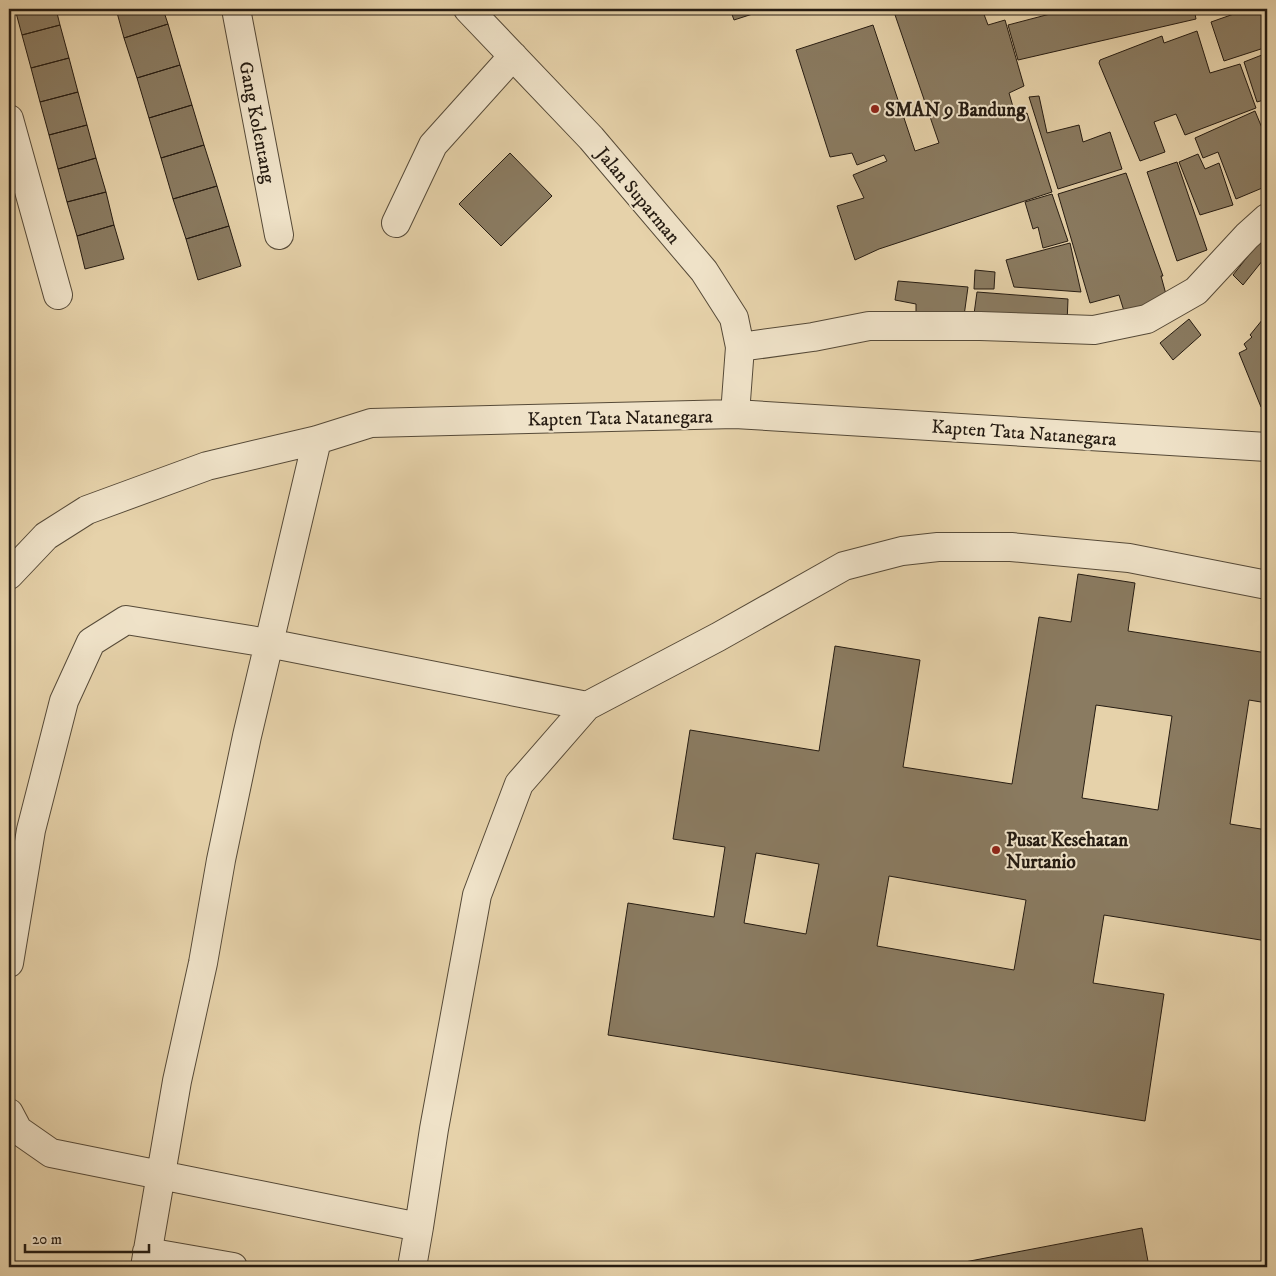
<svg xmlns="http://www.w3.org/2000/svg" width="1276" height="1276" viewBox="0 0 1276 1276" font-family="'IM FELL DW Pica',serif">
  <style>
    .building { fill: #8a7b61; stroke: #261c12; fill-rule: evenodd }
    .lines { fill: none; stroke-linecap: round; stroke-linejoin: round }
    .minor-casing { stroke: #564a38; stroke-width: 30 }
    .minor { stroke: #efe2c8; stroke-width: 28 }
    .poi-dot { fill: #8f2418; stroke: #efe2c8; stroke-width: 2 }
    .labels { text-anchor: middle; stroke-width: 4; stroke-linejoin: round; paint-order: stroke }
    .poi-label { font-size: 19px; font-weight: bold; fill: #261c12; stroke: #efe2c8; text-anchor: start }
    .street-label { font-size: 19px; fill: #261c12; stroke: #efe2c8 }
  </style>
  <rect width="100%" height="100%" fill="#e6d2aa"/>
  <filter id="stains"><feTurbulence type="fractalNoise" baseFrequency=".004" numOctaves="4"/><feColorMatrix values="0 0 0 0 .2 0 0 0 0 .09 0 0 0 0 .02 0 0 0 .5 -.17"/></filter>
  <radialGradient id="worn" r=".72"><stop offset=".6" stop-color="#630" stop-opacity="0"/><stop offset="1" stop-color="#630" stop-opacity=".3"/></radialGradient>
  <path class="building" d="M 15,9 L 56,9 L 60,25 L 22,35 Z
    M 116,9 L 163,9 L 168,24 L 124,38 Z
    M 730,9 L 768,9 L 734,20 Z
    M 893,9 L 982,9 L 988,25 L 1005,20 L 1024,86 L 1009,93 L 1016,117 L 1027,113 L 1052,192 L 879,249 L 855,260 L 837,206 L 864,198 L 853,175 L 887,161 L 884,155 L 857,165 L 852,153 L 830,157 L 796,50 L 873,25 L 915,151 L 939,143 Z
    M 1069,9 L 1194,9 L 1196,19 L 1018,60 L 1008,25 Z
    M 1248,9 L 1267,9 L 1267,47 L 1224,61 L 1211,22 Z
    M 168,24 L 180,65 L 137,78 L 124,38 Z
    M 60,25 L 69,58 L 31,68 L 22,35 Z
    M 1197,31 L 1210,73 L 1240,64 L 1256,108 L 1185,135 L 1176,114 L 1154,122 L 1165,152 L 1140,161 L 1099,63 L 1100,60 L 1162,36 L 1164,43 Z
    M 1267,53 L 1267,99 L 1257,102 L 1244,62 Z
    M 69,58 L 78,92 L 40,102 L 31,68 Z
    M 180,65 L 192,105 L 149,118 L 137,78 Z
    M 78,92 L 87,125 L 49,135 L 40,102 Z
    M 1039,96 L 1047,133 L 1079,125 L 1083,142 L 1110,132 L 1122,169 L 1058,189 L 1029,97 Z
    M 1267,102 L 1267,120 L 1262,104 Z
    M 192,105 L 204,145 L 161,158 L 149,118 Z
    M 1255,111 L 1267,140 L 1267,159 L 1262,161 L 1267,174 L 1267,186 L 1236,199 L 1218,152 L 1203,158 L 1195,138 Z
    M 87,125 L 96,158 L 58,169 L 49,135 Z
    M 204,145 L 217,186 L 173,199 L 161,158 Z
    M 510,153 L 552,196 L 501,246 L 459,204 Z
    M 1198,154 L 1205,169 L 1219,163 L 1233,205 L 1200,215 L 1179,162 Z
    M 96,158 L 106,192 L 67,202 L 58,169 Z
    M 1177,162 L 1207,250 L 1177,261 L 1147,172 Z
    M 1126,173 L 1163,276 L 1161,276 L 1167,298 L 1124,311 L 1119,295 L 1090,303 L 1058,194 Z
    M 217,186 L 229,226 L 186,239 L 173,199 Z
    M 106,192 L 114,225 L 77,236 L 67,202 Z
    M 1052,194 L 1068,241 L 1043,248 L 1038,227 L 1033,229 L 1025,202 Z
    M 114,225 L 124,259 L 85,269 L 77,236 Z
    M 229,226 L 241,266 L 198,280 L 186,239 Z
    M 1263,237 L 1267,241 L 1267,255 L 1243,285 L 1233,275 Z
    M 1070,243 L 1081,292 L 1014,287 L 1006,260 Z
    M 975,270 L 995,272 L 994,289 L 974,289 Z
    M 898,281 L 968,287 L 964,316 L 916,312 L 916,304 L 895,300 Z
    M 977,292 L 1068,299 L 1067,323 L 974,314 Z
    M 1267,314 L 1267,405 L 1261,407 L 1239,353 L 1247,349 L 1244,344 L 1252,337 L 1250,335 Z
    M 1189,319 L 1201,335 L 1173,360 L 1160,343 Z
    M 1078,574 L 1135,583 L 1128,631 L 1267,653 L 1267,703 L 1249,700 L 1230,824 L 1267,830 L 1267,941 L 1104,915 L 1093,983 L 1164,994 L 1145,1121 L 608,1035 L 628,903 L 714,917 L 725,847 L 673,839 L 690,730 L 819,751 L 835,646 L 920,660 L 903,767 L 1012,784 L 1039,617 L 1071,622 ZM 1096,705 L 1172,716 L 1158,810 L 1082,798 ZM 756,853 L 819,864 L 806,934 L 744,923 ZM 889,876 L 1026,900 L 1014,970 L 877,946 Z
    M 1142,1228 L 1149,1267 L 944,1267 L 944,1266 Z"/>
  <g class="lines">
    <g class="minor-casing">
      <path id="minor" d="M 236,9 L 279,235
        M 468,9 L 591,138 L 704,271 L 734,318 L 740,347 L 735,414
        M 9,119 L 58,295
        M 396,223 L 433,145 L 513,56
        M 740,347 L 813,337 L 869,326 L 980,326 L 1094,330 L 1147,319 L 1196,291 L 1247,236 L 1267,218
        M 9,575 L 46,536 L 87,510 L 207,466 L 317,440 L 371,423 L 735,414 L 1267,447
        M 9,963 L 31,830 L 64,701 L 91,642 L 126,620 L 268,643 L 587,706
        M 9,1113 L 18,1130 L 51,1153 L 419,1227 L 434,1129 L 477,895 L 519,784 L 587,706 L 718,637 L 844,566 L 902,551 L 938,547 L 1011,547 L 1129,558 L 1267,585
        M 147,1252 L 233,1267
        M 145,1267 L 177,1081 L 203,963 L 221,860 L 247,736 L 317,440
        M 412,1267 L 419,1227"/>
    </g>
    <use href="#minor" class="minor"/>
  </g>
  <g class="poi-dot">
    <circle cx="875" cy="109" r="5"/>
    <circle cx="996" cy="850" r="5"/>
  </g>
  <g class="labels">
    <g class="poi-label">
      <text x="885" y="116">SMAN 9 Bandung</text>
      <text x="1006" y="846">Pusat Kesehatan<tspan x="1006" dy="22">Nurtanio</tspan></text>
    </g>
    <g class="street-label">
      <text transform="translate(258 122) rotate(79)" y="7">Gang Kolentang</text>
      <text transform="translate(639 195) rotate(50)" y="7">Jalan Suparman</text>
      <text transform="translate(620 417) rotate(-1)" y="7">Kapten Tata Natanegara</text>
      <text transform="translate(1024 432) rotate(4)" y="7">Kapten Tata Natanegara</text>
    </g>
  </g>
  <rect width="1276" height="1276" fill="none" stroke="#e6d2aa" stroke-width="30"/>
  <rect x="10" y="10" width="1256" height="1256" fill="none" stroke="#261c12" stroke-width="2.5"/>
  <rect x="15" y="15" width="1246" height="1246" fill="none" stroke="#261c12"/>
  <path d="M25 1244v8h124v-8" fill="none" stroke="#261c12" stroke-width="2.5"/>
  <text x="32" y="1244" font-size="15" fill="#261c12" stroke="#efe2c8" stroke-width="4" paint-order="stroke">20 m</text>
  <rect width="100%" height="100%" filter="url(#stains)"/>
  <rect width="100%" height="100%" fill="url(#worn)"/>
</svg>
